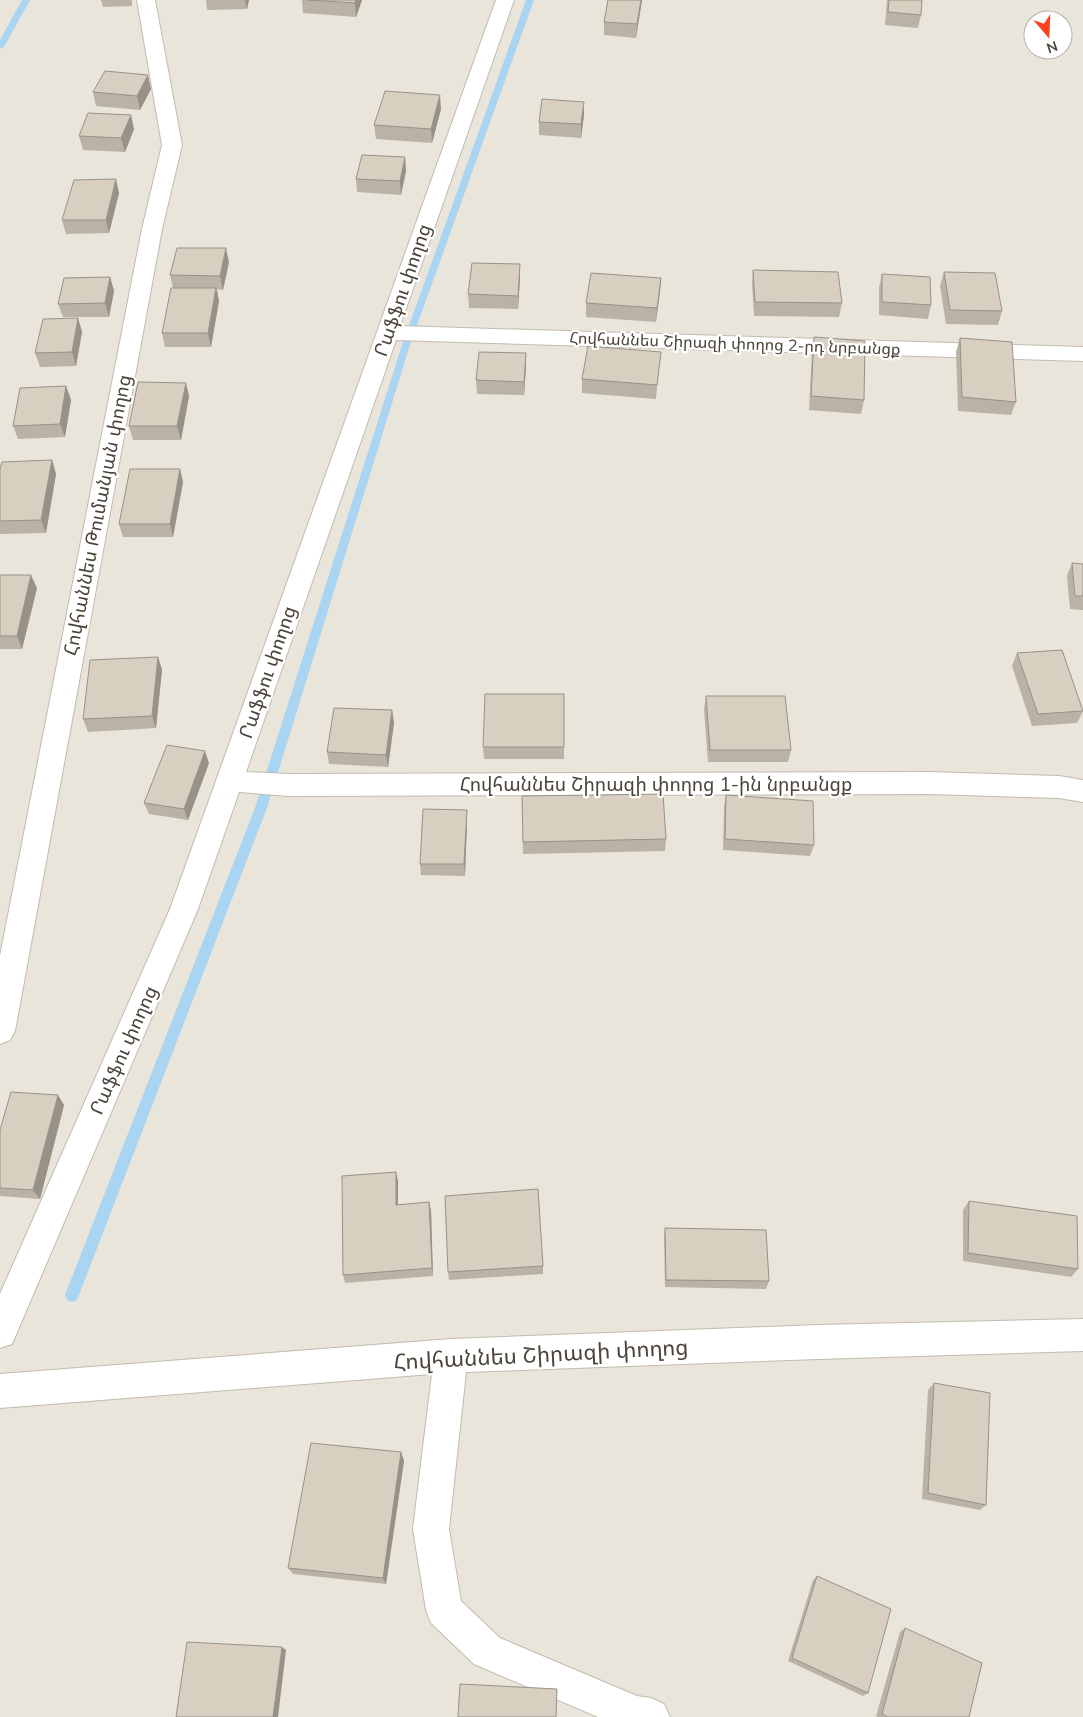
<svg xmlns="http://www.w3.org/2000/svg" width="1083" height="1717" viewBox="0 0 1083 1717" font-family="Mulish,'Noto Sans Armenian',sans-serif">
  <style>
    .residential { fill: #eae5da; fill-rule: evenodd }
    .lines { fill: none; stroke-linecap: round; stroke-linejoin: round }
    .stream { fill: #a9d4f2; fill-rule: evenodd }
    .street-casing { stroke: #c2bbae; stroke-width: 2 }
    .street { fill: #fff; fill-rule: evenodd }
    .wall { fill: #bab2a6 }
    .shaded-wall { fill: #979187 }
    .building { fill: #d8cfc1; stroke: #979187 }
    .labels { text-anchor: middle; stroke-width: 4.5; stroke-linejoin: round; paint-order: stroke }
    .far-street-label { font-size: 16px; fill: #4b4439; stroke: #fff }
    .street-label { font-size: 19px; fill: #4b4439; stroke: #fff }
    .near-street-label { font-size: 22px; fill: #4b4439; stroke: #fff }
  </style>
  <rect width="100%" height="100%" fill="#f6f3ec"/>
  <path class="residential" d="M 0,0 L 1083,0 L 1083,1717 L 0,1717 ZM 1033,20 L 1063,20 L 1063,50 L 1033,50 Z"/>
  <g class="lines">
    <path class="stream" d="M 22,0 L 30,0 L 4,47 L 0,49 L 0,40 Z
      M 526,0 L 534,0 L 410,345 L 267,808 L 79,1295 L 77,1300 L 72,1302 L 67,1300 L 65,1295 L 255,808 L 402,345 Z"/>
    <g class="street-casing">
      <path id="street" d="M 137,0 L 155,0 L 182,145 L 162,229 L 15,1031 L 10,1040 L 0,1044 L 0,956 L 142,229 L 162,145 Z
        M 496,0 L 514,0 L 400,326 L 1083,347 L 1083,361 L 396,340 L 246,772 L 289,774 L 929,772 L 1059,776 L 1083,780 L 1083,802 L 1059,798 L 929,794 L 289,796 L 239,792 L 198,909 L 12,1344 L 0,1348 L 0,1294 L 170,909 Z
        M 1083,1319 L 1083,1351 L 818,1359 L 466,1372 L 449,1529 L 461,1601 L 500,1638 L 637,1696 L 651,1698 L 664,1704 L 670,1717 L 598,1717 L 474,1664 L 431,1623 L 426,1610 L 413,1529 L 432,1374 L 0,1408 L 0,1374 L 451,1339 L 818,1325 Z"/>
    </g>
    <use href="#street" class="street"/>
  </g>
  <path class="wall" d="M 101,0 L 132,0 L 132,6 L 103,7 Z
    M 206,0 L 249,0 L 247,9 L 207,10 Z
    M 302,0 L 362,0 L 356,17 L 303,13 Z
    M 608,0 L 642,0 L 636,38 L 604,35 L 604,22 Z
    M 887,0 L 922,0 L 921,15 L 918,28 L 885,25 Z
    M 151,89 L 140,110 L 96,106 L 93,92 Z
    M 441,109 L 432,143 L 376,139 L 374,125 Z
    M 584,115 L 581,138 L 539,135 L 539,122 Z
    M 134,129 L 125,152 L 83,150 L 79,136 Z
    M 405,157 L 406,171 L 401,195 L 357,192 L 356,179 Z
    M 119,193 L 109,233 L 66,234 L 62,220 Z
    M 229,262 L 223,290 L 217,289 L 219,301 L 211,347 L 165,347 L 162,333 L 173,288 L 170,275 Z
    M 520,264 L 520,278 L 518,309 L 469,308 L 468,294 Z
    M 753,270 L 842,303 L 839,317 L 754,316 L 752,284 Z
    M 944,272 L 1002,311 L 998,325 L 946,324 L 940,286 Z
    M 882,274 L 931,305 L 928,319 L 879,315 L 879,288 Z
    M 110,277 L 114,291 L 109,317 L 63,317 L 58,304 Z
    M 661,278 L 656,322 L 586,317 L 586,303 Z
    M 78,318 L 82,332 L 76,366 L 40,367 L 35,353 Z
    M 814,337 L 864,400 L 861,414 L 809,410 L 812,351 Z
    M 960,338 L 1016,402 L 1011,415 L 958,411 L 956,352 Z
    M 526,353 L 526,367 L 524,395 L 477,394 L 476,380 Z
    M 659,365 L 656,399 L 582,393 L 582,379 Z
    M 66,386 L 71,400 L 65,437 L 18,439 L 13,426 Z
    M 189,396 L 181,440 L 133,440 L 129,426 Z
    M 52,460 L 56,474 L 46,533 L 0,534 L 0,469 Z
    M 180,469 L 183,482 L 173,537 L 123,537 L 119,524 Z
    M 1072,563 L 1083,564 L 1083,610 L 1070,609 L 1067,576 Z
    M 0,575 L 37,588 L 22,649 L 0,649 Z
    M 1017,653 L 1083,711 L 1077,723 L 1032,726 L 1012,666 Z
    M 158,657 L 162,670 L 156,728 L 88,732 L 83,719 Z
    M 564,694 L 564,759 L 484,759 L 483,747 Z
    M 706,696 L 791,750 L 788,762 L 708,762 L 704,709 Z
    M 392,710 L 394,723 L 388,767 L 329,764 L 327,752 Z
    M 209,763 L 188,820 L 149,814 L 144,803 Z
    M 726,795 L 814,845 L 810,856 L 723,850 L 724,807 Z
    M 522,796 L 666,839 L 665,851 L 523,854 Z
    M 467,810 L 467,822 L 465,876 L 421,875 L 420,864 Z
    M 64,1105 L 40,1199 L 0,1196 L 0,1130 Z
    M 398,1181 L 398,1205 L 429,1202 L 431,1211 L 433,1276 L 345,1283 L 343,1275 Z
    M 969,1201 L 1078,1269 L 1071,1277 L 963,1261 L 963,1210 Z
    M 665,1228 L 769,1281 L 766,1289 L 665,1287 L 664,1237 Z
    M 543,1266 L 543,1274 L 449,1280 L 448,1272 Z
    M 934,1383 L 986,1505 L 980,1510 L 922,1499 L 928,1390 Z
    M 401,1452 L 404,1461 L 386,1584 L 293,1574 L 288,1568 Z
    M 817,1576 L 868,1693 L 863,1696 L 788,1661 L 813,1580 Z
    M 905,1628 L 969,1717 L 878,1717 L 876,1716 L 900,1632 Z"/>
  <path class="shaded-wall" d="M 245,0 L 249,0 L 247,9 Z
    M 356,0 L 362,0 L 356,17 L 355,3 Z
    M 641,0 L 642,0 L 636,38 L 637,24 Z
    M 148,75 L 151,89 L 140,110 L 137,96 Z
    M 440,95 L 441,109 L 432,143 L 431,129 Z
    M 584,102 L 584,115 L 581,138 L 581,124 Z
    M 131,115 L 134,129 L 125,152 L 121,138 Z
    M 405,157 L 406,171 L 401,195 L 400,181 Z
    M 116,179 L 119,193 L 109,233 L 106,220 Z
    M 226,248 L 229,262 L 223,290 L 220,276 Z
    M 520,264 L 520,278 L 518,309 L 518,296 Z
    M 110,277 L 114,291 L 109,317 L 105,303 Z
    M 661,278 L 660,292 L 656,322 L 657,308 Z
    M 216,288 L 219,301 L 211,347 L 208,333 Z
    M 78,318 L 82,332 L 76,366 L 72,352 Z
    M 526,353 L 526,367 L 524,395 L 524,382 Z
    M 186,383 L 189,396 L 181,440 L 177,426 Z
    M 66,386 L 71,400 L 65,437 L 60,424 Z
    M 52,460 L 56,474 L 46,533 L 41,520 Z
    M 180,469 L 183,482 L 173,537 L 170,524 Z
    M 31,575 L 37,588 L 22,649 L 17,636 Z
    M 158,657 L 162,670 L 156,728 L 152,716 Z
    M 392,710 L 394,723 L 388,767 L 386,755 Z
    M 205,751 L 209,763 L 188,820 L 184,809 Z
    M 467,810 L 467,822 L 465,876 L 464,864 Z
    M 58,1095 L 64,1105 L 40,1199 L 33,1190 Z
    M 396,1172 L 398,1181 L 398,1214 L 396,1205 Z
    M 429,1202 L 431,1211 L 433,1276 L 432,1268 Z
    M 401,1452 L 404,1461 L 386,1584 L 383,1578 Z
    M 282,1647 L 286,1650 L 278,1717 L 273,1717 Z"/>
  <path class="building" d="M 307,0 L 356,0 L 355,3 Z
    M 608,0 L 641,0 L 637,24 L 604,22 Z
    M 889,0 L 922,0 L 921,15 L 888,12 Z
    M 105,71 L 148,75 L 137,96 L 93,92 Z
    M 385,91 L 440,95 L 431,129 L 374,125 Z
    M 542,99 L 584,102 L 581,124 L 539,122 Z
    M 88,113 L 131,115 L 121,138 L 79,136 Z
    M 362,155 L 405,157 L 400,181 L 356,179 Z
    M 116,179 L 106,220 L 62,220 L 74,180 Z
    M 177,248 L 226,248 L 220,276 L 170,275 Z
    M 472,263 L 520,264 L 518,296 L 468,294 Z
    M 753,270 L 838,272 L 842,303 L 755,302 Z
    M 944,272 L 995,273 L 1002,311 L 950,310 Z
    M 591,273 L 661,278 L 657,308 L 586,303 Z
    M 882,274 L 930,277 L 931,305 L 882,302 Z
    M 110,277 L 105,303 L 58,304 L 64,278 Z
    M 171,288 L 216,288 L 208,333 L 162,333 Z
    M 78,318 L 72,352 L 35,353 L 43,319 Z
    M 814,337 L 865,341 L 864,400 L 811,396 Z
    M 960,338 L 1012,342 L 1016,402 L 962,397 Z
    M 588,346 L 661,352 L 657,385 L 582,379 Z
    M 479,352 L 526,353 L 524,382 L 476,380 Z
    M 138,382 L 186,383 L 177,426 L 129,426 Z
    M 66,386 L 60,424 L 13,426 L 20,388 Z
    M 52,460 L 41,520 L 0,521 L 0,469 L 2,462 Z
    M 130,469 L 180,469 L 170,524 L 119,524 Z
    M 1072,563 L 1083,564 L 1083,596 L 1075,596 Z
    M 0,575 L 31,575 L 17,636 L 0,636 Z
    M 1062,650 L 1083,711 L 1038,714 L 1017,653 Z
    M 158,657 L 152,716 L 83,719 L 90,660 Z
    M 485,694 L 564,694 L 564,747 L 483,747 Z
    M 706,696 L 785,696 L 791,750 L 710,750 Z
    M 334,708 L 392,710 L 386,755 L 327,752 Z
    M 167,745 L 205,751 L 184,809 L 144,803 Z
    M 663,794 L 666,839 L 523,842 L 522,796 Z
    M 726,795 L 813,801 L 814,845 L 725,839 Z
    M 423,809 L 467,810 L 464,864 L 420,864 Z
    M 11,1092 L 58,1095 L 33,1190 L 0,1188 L 0,1130 Z
    M 396,1172 L 396,1205 L 429,1202 L 432,1268 L 343,1275 L 342,1176 Z
    M 538,1189 L 543,1266 L 448,1272 L 445,1196 Z
    M 969,1201 L 1077,1216 L 1078,1269 L 968,1253 Z
    M 665,1228 L 766,1230 L 769,1281 L 666,1280 Z
    M 934,1383 L 990,1393 L 986,1505 L 928,1493 Z
    M 311,1443 L 401,1452 L 383,1578 L 288,1568 Z
    M 817,1576 L 891,1609 L 868,1693 L 792,1658 Z
    M 905,1628 L 982,1663 L 969,1717 L 888,1717 L 882,1714 Z
    M 187,1642 L 282,1647 L 273,1717 L 176,1717 Z
    M 460,1684 L 557,1689 L 556,1717 L 458,1717 Z"/>
  <g class="labels">
    <g class="far-street-label">
      <text transform="translate(735 343) rotate(2)" y="6">Հովհաննես Շիրազի փողոց 2-րդ նրբանցք</text>
    </g>
    <g class="street-label">
      <text transform="translate(402 290) rotate(-71)" y="7">Րաֆֆու փողոց</text>
      <text transform="translate(97 515) rotate(-79)" y="7">Հովհաննես Թումանյան փողոց</text>
      <text transform="translate(267 672) rotate(-71)" y="7">Րաֆֆու փողոց</text>
      <text x="656" y="791">Հովհաննես Շիրազի փողոց 1-ին նրբանցք</text>
      <text transform="translate(123 1050) rotate(-66)" y="7">Րաֆֆու փողոց</text>
    </g>
    <g class="near-street-label">
      <text transform="translate(541 1354) rotate(-3)" y="8">Հովհաննես Շիրազի փողոց</text>
    </g>
  </g>
  <g transform="translate(1048 35) rotate(161)"><circle r="24" fill="#ffffff" stroke="#b7b4b0"/>
  <path d="M0-4L9 19L0 12L-9 19Z" fill="#fc3f1d"/>
  <text y="-8" font-size="14" font-weight="bold" text-anchor="middle" fill="#4b4439">N</text>
  </g>
</svg>
